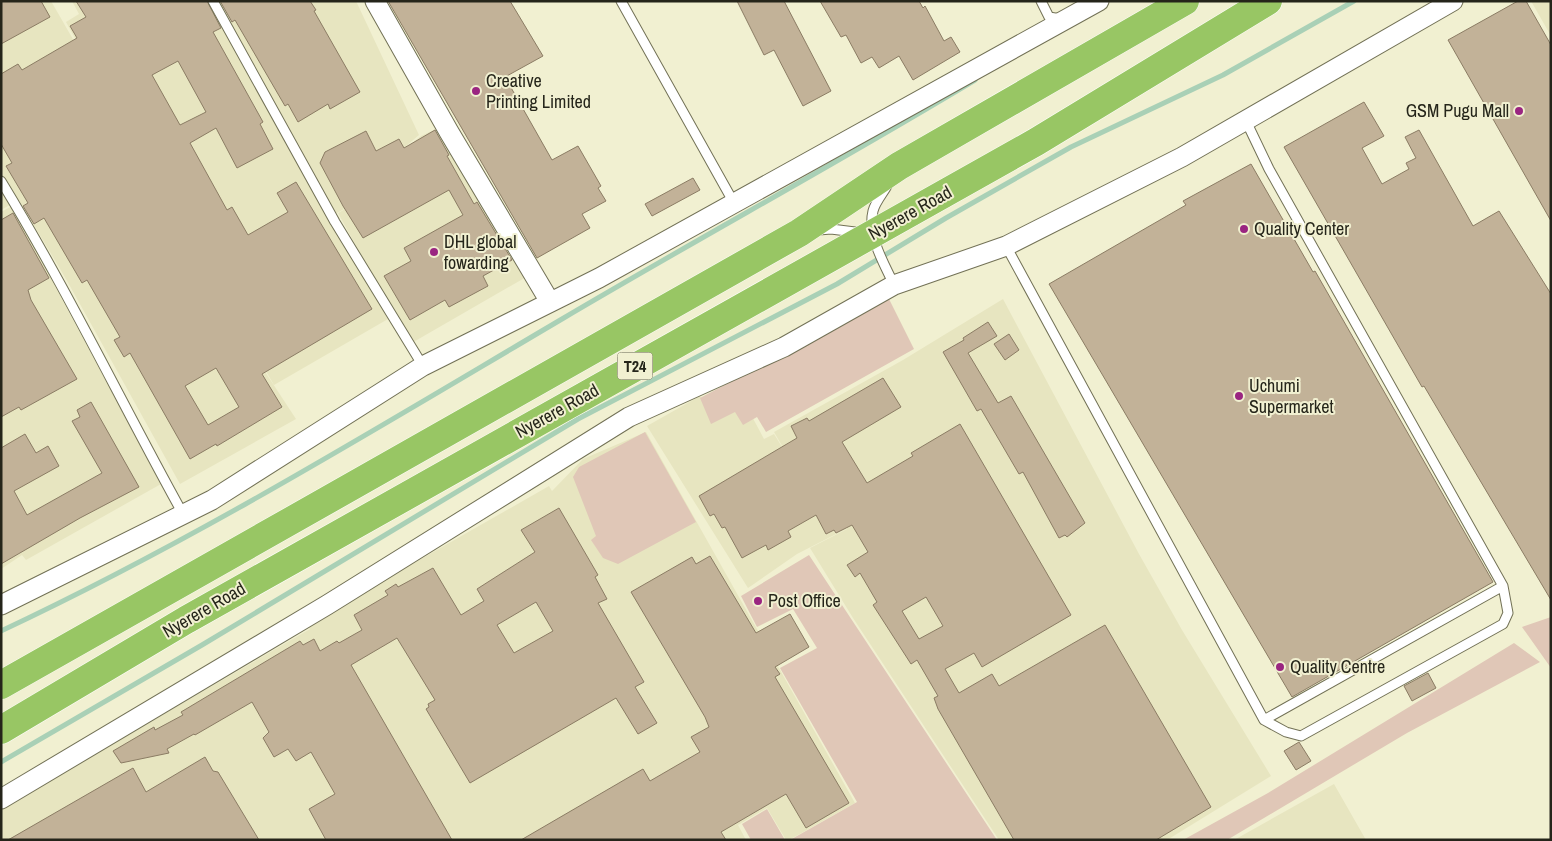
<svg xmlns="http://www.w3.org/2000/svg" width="1552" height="841" viewBox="0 0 1552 841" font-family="'Archivo Narrow',sans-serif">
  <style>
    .built { fill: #e7e5c0 }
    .green { fill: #e0c7b7 }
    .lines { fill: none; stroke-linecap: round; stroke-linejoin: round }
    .stream { stroke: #a9d0b6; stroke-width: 5 }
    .building { fill: #c2b298; stroke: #8b7c64; fill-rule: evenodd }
    .service-casing { stroke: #727156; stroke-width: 11 }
    .minor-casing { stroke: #727156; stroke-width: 21 }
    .trunk-casing { stroke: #fff; stroke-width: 29 }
    .service { stroke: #fff; stroke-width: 9 }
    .minor { stroke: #fff; stroke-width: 19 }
    .trunk { stroke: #98c664; stroke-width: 28 }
    .poi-dot { fill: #9a2581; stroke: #f1f0d1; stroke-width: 2 }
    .labels { text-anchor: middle; stroke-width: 4; stroke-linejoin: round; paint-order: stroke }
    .shield { fill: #f1f0d1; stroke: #626251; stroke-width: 1 }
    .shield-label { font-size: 16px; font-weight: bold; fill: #25251a }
    .poi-label { font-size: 18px; fill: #25251a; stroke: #f1f0d1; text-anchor: start }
    .street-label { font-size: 18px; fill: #25251a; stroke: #f1f0d1 }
  </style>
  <rect width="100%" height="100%" fill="#f1f0d1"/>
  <path class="built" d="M 1,1 L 51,1 L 258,361 L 296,419 L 180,484 L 66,279 L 19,200 L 1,210 Z
    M 72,1 L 208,1 L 388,319 L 274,385 L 161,193 L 66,22 L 79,14 Z
    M 216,1 L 356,1 L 419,135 L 405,147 L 417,170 L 407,147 L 421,136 L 438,128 L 528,276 L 410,344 L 338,213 L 391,184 L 335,214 Z
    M 1531,1 L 1551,1 L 1551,36 Z
    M 12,206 L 161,484 L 26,560 L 22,555 L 1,569 L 1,212 Z
    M 1003,299 L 1139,554 L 1182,630 L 1271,776 L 1167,840 L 999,840 L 853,618 L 810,548 L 847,529 L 838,514 L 846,529 L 797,554 L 748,588 L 647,426 L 700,396 L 713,411 L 741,396 L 764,439 L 774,434 L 792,463 L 774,432 L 903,360 Z
    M 646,432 L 855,803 L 789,840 L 786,840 L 767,808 L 738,825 L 746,840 L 1,840 L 1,809 L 310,629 L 307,624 L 549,486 L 552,491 L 583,459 Z
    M 1334,784 L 1366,840 L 1234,840 Z"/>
  <path class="green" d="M 889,299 L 914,349 L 766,432 L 757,417 L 743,425 L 735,412 L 711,424 L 700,398 Z
    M 645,432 L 696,522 L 618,564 L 603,558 L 591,540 L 596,536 L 573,477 L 579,467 Z
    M 809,555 L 997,840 L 790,840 L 857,802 L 780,668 L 817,648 L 793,609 L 757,627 L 741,596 Z
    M 1551,617 L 1551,668 L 1522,627 Z
    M 1514,643 L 1540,662 L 1407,733 L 1227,840 L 1183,840 L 1268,793 Z
    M 767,809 L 785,840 L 751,840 L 742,824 Z"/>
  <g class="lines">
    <path class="stream" d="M 1,631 C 195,540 377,428 562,319 C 699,238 839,162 975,80
      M 1,762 L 202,645 L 578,419 L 837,284 L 946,218 L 1071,147 L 1223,75 L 1354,1"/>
  </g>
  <path class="building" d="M 1,1 L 41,1 L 50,17 L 1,44 Z
    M 76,1 L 207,1 L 221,28 L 213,32 L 263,122 L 260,124 L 273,149 L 237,168 L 216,128 L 190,143 L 227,210 L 232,207 L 248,235 L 288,212 L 277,193 L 296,182 L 372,309 L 262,374 L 282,407 L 217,446 L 216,444 L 190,459 L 130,353 L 124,357 L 114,340 L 120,337 L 87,280 L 82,283 L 44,218 L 34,224 L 23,206 L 28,203 L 6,166 L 12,163 L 1,144 L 1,74 L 18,64 L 22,70 L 77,38 L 70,26 L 86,17 ZM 178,61 L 206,112 L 180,125 L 152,75 ZM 216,368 L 239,407 L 208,425 L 185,386 Z
    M 220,1 L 310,1 L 316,10 L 314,11 L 360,92 L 330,109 L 328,104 L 298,122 L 288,104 L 285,106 L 235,20 L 232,22 Z
    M 388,1 L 510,1 L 543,56 L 505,77 L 552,160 L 578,146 L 601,186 L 598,188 L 606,201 L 582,214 L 590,228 L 537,258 Z
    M 737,1 L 784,1 L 831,91 L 803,106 L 774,50 L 764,55 Z
    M 820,1 L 919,1 L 923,8 L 925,6 L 944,41 L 951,37 L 960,52 L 913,80 L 899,56 L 879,68 L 872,57 L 861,63 L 846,35 L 841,37 Z
    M 1518,1 L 1526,1 L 1551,45 L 1551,221 L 1448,40 Z
    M 1364,102 L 1384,136 L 1362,148 L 1382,184 L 1409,169 L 1406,163 L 1416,158 L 1405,137 L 1419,130 L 1473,226 L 1499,211 L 1551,294 L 1551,600 L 1424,386 L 1422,387 L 1284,147 Z
    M 435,130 L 449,155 L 447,156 L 474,204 L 477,202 L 512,260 L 483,276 L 488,286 L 449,307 L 445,300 L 410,320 L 384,276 L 411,261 L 404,248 L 463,215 L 449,190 L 363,238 L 343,206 L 320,163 L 325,152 L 366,131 L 376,151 L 399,139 L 404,148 Z
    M 1251,164 L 1313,272 L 1315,271 L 1493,582 L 1292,697 L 1049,284 L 1186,205 L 1183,201 Z
    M 693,178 L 700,190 L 652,216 L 645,204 Z
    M 13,213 L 49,278 L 28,290 L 31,300 L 77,379 L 21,410 L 19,407 L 1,417 L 1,220 Z
    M 988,322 L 997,336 L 968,353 L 998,403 L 1011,396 L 1085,523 L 1067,537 L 1065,535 L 1059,538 L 1023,472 L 1019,474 L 981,409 L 977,411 L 943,352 L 964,340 L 963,338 Z
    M 1009,334 L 1019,350 L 1005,360 L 994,344 Z
    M 883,378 L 901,407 L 842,442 L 867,483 L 913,456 L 911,453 L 960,424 L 1071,615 L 982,667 L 974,653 L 945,669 L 959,693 L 992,674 L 999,686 L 1105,625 L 1211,807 L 1156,840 L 1014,840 L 938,709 L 934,698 L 938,696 L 917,660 L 911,664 L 873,605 L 877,602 L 860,573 L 855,577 L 847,565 L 868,552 L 852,525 L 836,533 L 834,530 L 826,534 L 816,515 L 788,531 L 791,537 L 768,550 L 766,545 L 742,558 L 725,527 L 722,528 L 714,514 L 710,516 L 699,496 L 797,438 L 791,426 L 807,418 L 809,421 ZM 926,597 L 943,626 L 919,639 L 902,611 Z
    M 91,402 L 139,487 L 80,518 L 1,564 L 1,448 L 25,434 L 36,453 L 48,446 L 59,466 L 14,491 L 27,515 L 102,473 L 72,421 L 80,417 L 77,410 Z
    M 559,508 L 598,575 L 595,577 L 607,599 L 598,603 L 644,682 L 635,687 L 657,723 L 638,734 L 616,698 L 470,783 L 426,709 L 429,707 L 428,704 L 435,700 L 397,638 L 351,665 L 452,840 L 326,840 L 309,809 L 335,794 L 311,752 L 296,761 L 288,749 L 274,757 L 263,738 L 269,732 L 252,702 L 195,735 L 194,734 L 167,749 L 169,753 L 121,763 L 113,751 L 154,727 L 155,730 L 183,715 L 181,712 L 300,641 L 303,645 L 314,639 L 320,651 L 337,641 L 339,643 L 362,630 L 354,615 L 388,595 L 385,591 L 396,584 L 398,587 L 433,568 L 461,615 L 484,601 L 477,589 L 535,552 L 521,530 ZM 536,602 L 553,631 L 514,653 L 497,625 Z
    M 710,556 L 756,633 L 790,614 L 809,647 L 775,667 L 780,674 L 775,677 L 849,803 L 806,828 L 786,794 L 721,832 L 726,840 L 521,840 L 643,769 L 650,781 L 700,752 L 691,737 L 709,727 L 705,717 L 631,592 L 692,557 L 696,564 Z
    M 1428,673 L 1436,688 L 1412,701 L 1404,686 Z
    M 1299,742 L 1311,761 L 1296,770 L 1284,751 Z
    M 205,757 L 213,771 L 218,772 L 259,840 L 8,840 L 133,768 L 146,792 Z"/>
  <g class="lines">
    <g class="service-casing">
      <path id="service" d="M 213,1 L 335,222 L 423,366
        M 621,1 L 734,203
        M 1041,1 L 1049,17 L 1061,19
        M 1,181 C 67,289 122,404 183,514
        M 888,184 C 884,192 875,202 873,211 C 867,236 884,263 894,285
        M 819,230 L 831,229 L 863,233
        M 1006,246 L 1264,720 L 1286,732 L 1301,736 L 1503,624 L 1508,613 L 1503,586 L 1269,169 L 1246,121
        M 1264,720 L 1503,586"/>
    </g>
    <g class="minor-casing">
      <path id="minor" d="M 375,1 L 449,132 L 550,302
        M 1,605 L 212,500 L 423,366 L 599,278 L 1099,1
        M 1,799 L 327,605 L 629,417 L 784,347 L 894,285 L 1006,246 L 1182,157 L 1453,1"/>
    </g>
    <g class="trunk-casing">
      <path id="trunk" d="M 1,685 L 799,233 L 899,166 L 1185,1
        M 1,730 L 186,620 L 1036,142 L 1268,1"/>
    </g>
    <use href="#service" class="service"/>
    <use href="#minor" class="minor"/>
    <use href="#trunk" class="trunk"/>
  </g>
  <g class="poi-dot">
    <circle cx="476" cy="91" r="5"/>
    <circle cx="1519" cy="111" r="5"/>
    <circle cx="1244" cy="229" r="5"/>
    <circle cx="434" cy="252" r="5"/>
    <circle cx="1239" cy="396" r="5"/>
    <circle cx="758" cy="601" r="5"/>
    <circle cx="1280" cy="667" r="5"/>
  </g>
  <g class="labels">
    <rect class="shield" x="617.5" y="352.5" width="35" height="27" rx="4"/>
    <g class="shield-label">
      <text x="635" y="372">T24</text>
    </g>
    <g class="poi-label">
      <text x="486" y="87">Creative<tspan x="486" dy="21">Printing Limited</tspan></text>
      <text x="1509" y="117" text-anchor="end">GSM Pugu Mall</text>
      <text x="1254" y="235">Quality Center</text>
      <text x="444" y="248">DHL global<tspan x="444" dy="21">fowarding</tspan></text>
      <text x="1249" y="392">Uchumi<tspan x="1249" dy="21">Supermarket</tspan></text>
      <text x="768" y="607">Post Office</text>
      <text x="1290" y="673">Quality Centre</text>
    </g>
    <g class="street-label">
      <text transform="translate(910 213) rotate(-29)" y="6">Nyerere Road</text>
      <text transform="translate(557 411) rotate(-29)" y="6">Nyerere Road</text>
      <text transform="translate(204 610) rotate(-30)" y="6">Nyerere Road</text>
    </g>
  </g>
  <rect width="1552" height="841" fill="none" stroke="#25251a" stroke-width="5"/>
</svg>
